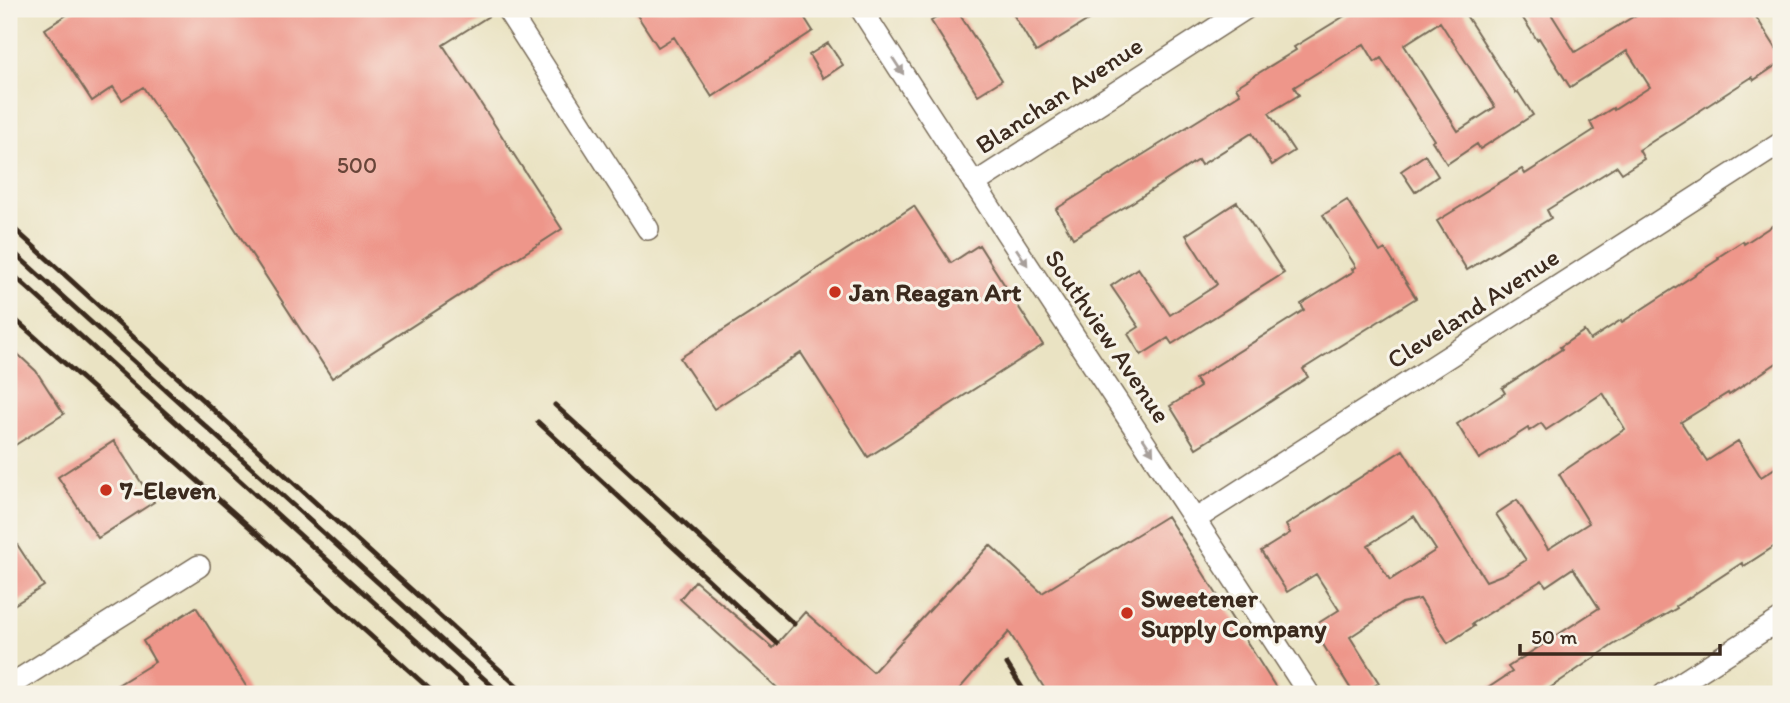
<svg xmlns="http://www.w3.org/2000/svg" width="1790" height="703" viewBox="0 0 1790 703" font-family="Itim,sans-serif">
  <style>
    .building { fill: #ee968a; fill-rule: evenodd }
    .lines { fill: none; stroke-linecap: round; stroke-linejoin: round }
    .minor-casing { stroke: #786b58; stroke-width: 24 }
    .minor { stroke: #fff; stroke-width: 21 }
    .rail { stroke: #3b2a1e; stroke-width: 5 }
    .oneway { fill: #a79f9a }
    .poi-dot { fill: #c8321e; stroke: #f7f3e8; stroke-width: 2.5 }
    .labels { text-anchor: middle; stroke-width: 6; stroke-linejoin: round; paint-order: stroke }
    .number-label { font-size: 23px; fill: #684539 }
    .street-label { font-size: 26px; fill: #3b2a1e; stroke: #f7f3e8 }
    .poi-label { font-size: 26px; font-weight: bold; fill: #3b2a1e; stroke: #f7f3e8; text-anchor: start }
  </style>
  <rect width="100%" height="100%" fill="#f7f3e8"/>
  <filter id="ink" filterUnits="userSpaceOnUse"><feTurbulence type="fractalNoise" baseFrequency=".0143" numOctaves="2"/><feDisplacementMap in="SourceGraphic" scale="14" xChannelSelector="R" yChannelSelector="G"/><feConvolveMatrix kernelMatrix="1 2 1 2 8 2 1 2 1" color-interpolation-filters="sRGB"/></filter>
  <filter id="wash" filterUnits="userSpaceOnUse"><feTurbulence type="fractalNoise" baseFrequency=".00686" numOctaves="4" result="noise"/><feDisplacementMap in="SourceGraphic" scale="28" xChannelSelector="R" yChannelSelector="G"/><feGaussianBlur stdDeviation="1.57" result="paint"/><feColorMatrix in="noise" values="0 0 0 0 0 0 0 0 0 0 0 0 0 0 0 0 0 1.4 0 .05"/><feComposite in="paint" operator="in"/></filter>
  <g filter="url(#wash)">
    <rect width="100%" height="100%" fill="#eae3c3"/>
    <g id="blocks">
      <path class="building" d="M 76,9 L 494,9 L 495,12 L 443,45 L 562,229 L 332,378 L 143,87 L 122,100 L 113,87 L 92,101 L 45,29 Z
        M 633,9 L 799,9 L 813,31 L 712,97 L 674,37 L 658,47 Z
        M 951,9 L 956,9 L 1002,80 L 978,95 L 931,21 Z
        M 1010,9 L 1106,9 L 1036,52 Z
        M 1356,9 L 1462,9 L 1516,93 L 1518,92 L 1533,115 L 1480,149 L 1477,144 L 1447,164 L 1432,141 L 1434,140 L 1381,58 L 1375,62 L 1364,44 L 1294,87 L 1299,95 L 1269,113 L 1294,151 L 1272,165 L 1252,133 L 1201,165 L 1198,160 L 1133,202 L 1073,238 L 1056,209 L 1240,94 L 1236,87 L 1296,50 L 1294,47 ZM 1440,22 L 1495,107 L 1458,131 L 1404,45 Z
        M 1517,9 L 1548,9 L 1575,52 L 1646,9 L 1751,9 L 1781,56 L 1781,62 L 1754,80 L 1752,77 L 1639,150 L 1644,159 L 1622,173 L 1617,166 L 1547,210 L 1551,218 L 1467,270 L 1437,221 L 1522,169 L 1525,174 L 1594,130 L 1590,122 L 1613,108 L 1614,110 L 1650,87 L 1627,51 L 1570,87 L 1539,38 L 1537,40 Z
        M 828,43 L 843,65 L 823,78 L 809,55 Z
        M 1425,155 L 1438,176 L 1415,192 L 1401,171 Z
        M 1347,200 L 1380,252 L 1385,249 L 1416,298 L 1303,369 L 1308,377 L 1259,409 L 1196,448 L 1170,406 L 1200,387 L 1195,379 L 1304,310 L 1301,304 L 1354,271 L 1352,269 L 1356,267 L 1323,215 Z
        M 1237,202 L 1284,273 L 1172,344 L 1168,338 L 1141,355 L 1128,334 L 1139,327 L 1111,286 L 1138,268 L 1170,315 L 1215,286 L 1217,284 L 1186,235 Z
        M 914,206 L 951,263 L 979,245 L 1043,345 L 868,457 L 801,353 L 714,409 L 680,358 Z
        M 1781,220 L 1781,360 L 1729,395 L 1728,393 L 1681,422 L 1707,461 L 1738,441 L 1761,477 L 1781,464 L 1781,542 L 1744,566 L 1742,563 L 1676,606 L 1677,608 L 1613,645 L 1541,694 L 1479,694 L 1512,672 L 1508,667 L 1599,608 L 1573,568 L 1546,586 L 1542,580 L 1472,624 L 1474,626 L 1448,643 L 1420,599 L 1402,603 L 1350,637 L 1379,683 L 1360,694 L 1354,694 L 1312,627 L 1339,610 L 1316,574 L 1287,592 L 1261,551 L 1290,533 L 1286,525 L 1403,450 L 1486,581 L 1504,574 L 1526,560 L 1496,514 L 1517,500 L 1548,549 L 1589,523 L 1559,474 L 1625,429 L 1603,393 L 1546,430 L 1541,423 L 1529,431 L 1528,428 L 1479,459 L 1457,424 L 1505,393 L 1502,388 L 1562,349 L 1560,347 L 1584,331 L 1590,340 L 1621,320 L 1622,322 L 1719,259 L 1718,257 L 1743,241 L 1744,244 ZM 1414,516 L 1436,550 L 1390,580 L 1368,545 Z
        M 9,346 L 36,371 L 64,414 L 9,449 Z
        M 114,441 L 154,502 L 98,538 L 58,477 Z
        M 1167,516 L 1280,694 L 1048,694 L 1009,632 L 955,694 L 784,694 L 680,599 L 695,581 L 773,648 L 805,612 L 873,672 L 990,545 L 1042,593 Z
        M 9,532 L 44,586 L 9,608 Z
        M 196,607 L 251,694 L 103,694 L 155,662 L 143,641 Z"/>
    </g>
  </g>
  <g filter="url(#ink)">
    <use href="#blocks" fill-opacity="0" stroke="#786b58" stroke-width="2"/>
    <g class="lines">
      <g class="minor-casing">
        <path id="minor" d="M 507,9 L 648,229
          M 861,9 C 1008,238 1160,465 1309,694
          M 974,184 L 1245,9
          M 1196,519 L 1781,143
          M 9,686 L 199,566
          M 1664,694 L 1781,619"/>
      </g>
      <use href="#minor" class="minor"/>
      <path class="rail" d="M 9,224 L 526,694
        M 9,248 L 501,694
        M 9,271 L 475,694
        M 9,314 L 278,552 L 435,694
        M 555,405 L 794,624
        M 538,422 L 777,643
        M 1007,664 L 1026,694"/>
    </g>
    <defs><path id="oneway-solid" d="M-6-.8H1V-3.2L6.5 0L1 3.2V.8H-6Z" transform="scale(1.75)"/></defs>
    <g class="oneway">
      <use href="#oneway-solid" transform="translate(898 66) rotate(57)"/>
      <use href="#oneway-solid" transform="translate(1022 257) rotate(56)"/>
      <use href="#oneway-solid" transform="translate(1148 446) rotate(57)"/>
    </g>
  </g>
  <g class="poi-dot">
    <circle cx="835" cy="292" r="7"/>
    <circle cx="106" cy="490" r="7"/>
    <circle cx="1127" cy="613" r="7"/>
  </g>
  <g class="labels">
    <g class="number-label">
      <text x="357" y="173">500</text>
    </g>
    <g class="street-label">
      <text transform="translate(1059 95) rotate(-33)" y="9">Blanchan Avenue</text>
      <text transform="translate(1473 308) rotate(-33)" y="9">Cleveland Avenue</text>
      <text transform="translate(1108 336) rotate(56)" y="9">Southview Avenue</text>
    </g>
    <g class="poi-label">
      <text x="849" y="301">Jan Reagan Art</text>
      <text x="120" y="499">7-Eleven</text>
      <text x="1141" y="607">Sweetener<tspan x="1141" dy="30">Supply Company</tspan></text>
    </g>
  </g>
  <rect width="1790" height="703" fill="none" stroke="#f7f3e8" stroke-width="35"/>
  <path d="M1520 644v10h200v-10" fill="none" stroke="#3b2a1e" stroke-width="3.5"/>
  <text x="1531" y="644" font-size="21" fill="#3b2a1e" stroke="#f7f3e8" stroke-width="5" paint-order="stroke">50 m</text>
</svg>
